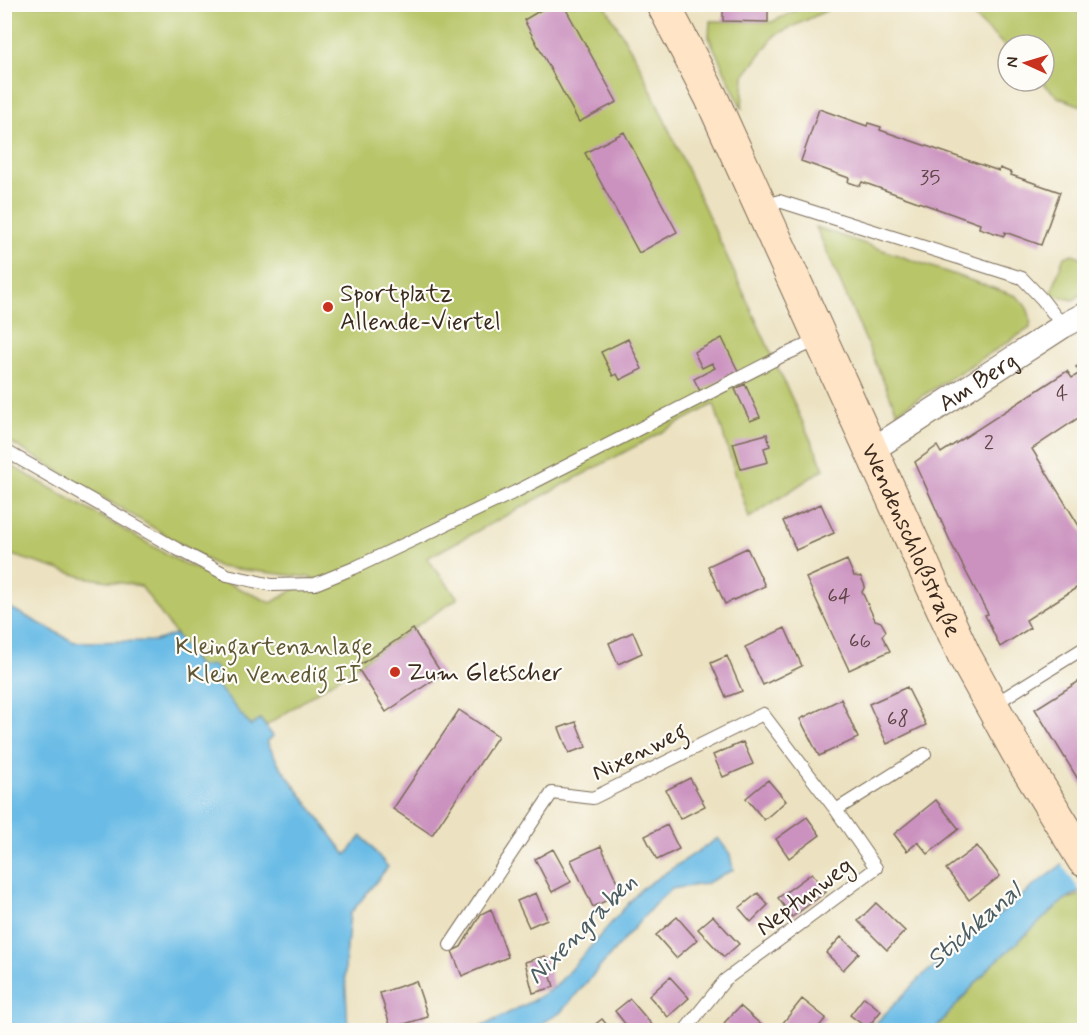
<svg xmlns="http://www.w3.org/2000/svg" width="1089" height="1035" viewBox="0 0 1089 1035" font-family="Mynerve,sans-serif">
  <style>
    .green { fill: #b8c567; stroke: #7a7842; stroke-width: 1.5 }
    .water { fill: #6bbce6; stroke: #537382; stroke-width: 1.5 }
    .pier { fill: #ece2c1 }
    .building { fill: #cb92bf }
    .lines { fill: none; stroke-linecap: round; stroke-linejoin: round }
    .lane-casing { stroke: #796a57; stroke-width: 14 }
    .street-casing { stroke: #796a57; stroke-width: 26 }
    .secondary-casing { stroke: #796a57; stroke-width: 35 }
    .lane { stroke: #fff; stroke-width: 12 }
    .street { stroke: #fff; stroke-width: 24 }
    .secondary { stroke: #ffe4c6; stroke-width: 33 }
    .poi-dot { fill: #c8321e; stroke: #fdfcf7; stroke-width: 2 }
    .labels { text-anchor: middle; stroke-width: 4.5; stroke-linejoin: round; paint-order: stroke }
    .number-label { font-size: 21px; fill: #5f4446 }
    .poi-label { font-size: 24px; fill: #3b2a1e; stroke: #fdfcf7; text-anchor: start }
    .street-label { font-size: 24px; fill: #3b2a1e; stroke: #fdfcf7 }
    .park-label { font-size: 24px; fill: #605834; stroke: #fdfcf7 }
    .water-label { font-size: 26px; font-style: italic; fill: #4c5d64; stroke: #fdfcf7 }
  </style>
  <rect width="100%" height="100%" fill="#fdfcf7"/>
  <filter id="ink" filterUnits="userSpaceOnUse"><feTurbulence type="fractalNoise" baseFrequency=".0167" numOctaves="2"/><feDisplacementMap in="SourceGraphic" scale="12" xChannelSelector="R" yChannelSelector="G"/><feConvolveMatrix kernelMatrix="1 2 1 2 8 2 1 2 1" color-interpolation-filters="sRGB"/></filter>
  <filter id="wash" filterUnits="userSpaceOnUse"><feTurbulence type="fractalNoise" baseFrequency=".008" numOctaves="4" result="noise"/><feDisplacementMap in="SourceGraphic" scale="24" xChannelSelector="R" yChannelSelector="G"/><feGaussianBlur stdDeviation="1.35" result="paint"/><feColorMatrix in="noise" values="0 0 0 0 0 0 0 0 0 0 0 0 0 0 0 0 0 1.4 0 .05"/><feComposite in="paint" operator="in"/></filter>
  <g filter="url(#wash)">
    <rect width="100%" height="100%" fill="#ece2c1"/>
    <path class="green" d="M 4,5 L 605,5 L 638,62 L 824,469 L 749,518 L 714,404 L 427,558 L 458,598 L 266,726 L 260,719 L 251,726 L 199,667 L 141,586 L 83,577 L 5,553 L 5,462 L 177,560 L 271,603 L 314,578 L 219,567 L 5,439 Z
      M 807,5 L 838,5 L 775,35 L 744,76 L 742,109 L 709,37 L 710,21 L 772,22 Z
      M 962,5 L 1071,5 L 1084,18 L 1084,107 L 1058,97 L 1041,81 L 1044,81 L 1044,45 L 1008,45 L 1008,49 Z
      M 816,227 L 1016,296 C 1027,305 1032,314 1030,328 L 897,412 Z
      M 1072,254 L 1084,258 L 1084,293 L 1073,300 L 1051,295 L 1063,258 Z
      M 1084,894 L 1084,1030 L 934,1030 L 991,966 L 1064,900 Z"/>
    <path class="water" d="M 5,605 L 74,642 L 155,641 L 175,634 L 199,667 L 213,665 L 220,675 L 214,682 L 251,726 L 260,719 L 273,736 L 267,742 L 280,766 L 346,855 L 362,836 L 388,867 L 350,914 L 345,969 L 348,1030 L 5,1030 Z
      M 718,838 L 730,854 L 733,870 L 705,884 L 671,889 L 654,905 L 560,1013 L 529,1030 L 475,1030 L 532,1001 L 555,987 L 641,889 Z
      M 1084,848 L 1084,889 L 1064,900 L 991,966 L 934,1030 L 869,1030 L 922,976 L 1040,881 Z"/>
    <path class="pier" d="M 1084,845 L 1084,893 L 1082,894 L 1060,862 Z"/>
    <g id="blocks">
      <path class="building" d="M 551,4 L 563,4 L 617,102 L 579,122 L 524,20 Z
        M 723,4 L 768,4 L 768,22 L 723,21 Z
        M 819,109 L 867,126 L 868,123 L 881,127 L 880,130 L 999,171 L 1000,168 L 1012,173 L 1011,175 L 1060,192 L 1041,245 L 1005,232 L 1004,236 L 979,228 L 980,224 L 862,182 L 860,186 L 848,182 L 849,178 L 801,161 Z
        M 624,132 L 677,232 L 639,253 L 585,153 Z
        M 722,338 L 738,371 L 700,391 L 694,379 L 715,368 L 712,363 L 702,368 L 694,352 Z
        M 628,339 L 642,369 L 620,380 L 617,374 L 613,376 L 601,352 Z
        M 1084,362 L 1084,414 L 1032,449 L 1084,534 L 1084,583 L 1026,620 L 1030,628 L 1000,647 L 985,615 L 988,614 L 951,543 L 915,462 L 937,446 L 941,453 L 1067,371 L 1072,378 L 1080,373 L 1076,367 Z
        M 745,384 L 760,417 L 750,421 L 735,389 Z
        M 767,434 L 770,446 L 764,448 L 768,462 L 741,469 L 733,443 Z
        M 821,504 L 834,533 L 796,550 L 783,521 Z
        M 747,548 L 765,586 L 725,604 L 708,566 Z
        M 847,560 L 854,576 L 861,577 L 865,586 L 862,592 L 875,620 L 881,622 L 886,631 L 882,636 L 890,651 L 849,670 L 806,578 Z
        M 785,628 L 802,666 L 763,685 L 745,647 Z
        M 413,629 L 442,674 L 386,712 L 357,667 Z
        M 633,632 L 642,653 L 618,664 L 609,643 Z
        M 727,656 L 742,691 L 726,697 L 711,663 Z
        M 1084,678 L 1084,789 L 1035,709 Z
        M 907,687 L 926,725 L 887,744 L 869,704 Z
        M 841,699 L 858,738 L 819,756 L 800,719 Z
        M 459,710 L 498,736 L 432,835 L 393,809 Z
        M 576,722 L 586,747 L 569,753 L 559,728 Z
        M 743,742 L 753,764 L 723,777 L 713,755 Z
        M 690,778 L 705,806 L 680,819 L 666,790 Z
        M 768,780 L 786,801 L 764,820 L 746,798 Z
        M 936,800 L 959,829 L 928,854 L 918,842 L 907,851 L 894,834 Z
        M 807,817 L 820,835 L 789,858 L 776,839 Z
        M 667,825 L 679,849 L 657,860 L 645,836 Z
        M 601,846 L 622,893 L 593,907 L 571,860 Z
        M 977,846 L 1000,876 L 969,900 L 946,869 Z
        M 553,849 L 571,882 L 552,892 L 535,859 Z
        M 812,873 L 826,892 L 792,917 L 778,898 Z
        M 536,893 L 547,919 L 529,927 L 517,901 Z
        M 758,893 L 768,905 L 751,922 L 739,908 Z
        M 876,903 L 905,931 L 887,950 L 858,921 Z
        M 491,909 L 508,957 L 462,976 L 452,951 L 461,947 L 481,914 Z
        M 713,916 L 739,944 L 724,957 L 698,929 Z
        M 677,917 L 697,940 L 676,958 L 656,935 Z
        M 841,937 L 859,953 L 843,970 L 826,953 Z
        M 545,956 L 554,987 L 533,993 L 525,962 Z
        M 670,977 L 689,998 L 668,1017 L 649,996 Z
        M 416,981 L 428,1017 L 391,1028 L 380,993 Z
        M 864,997 L 881,1011 L 867,1028 L 850,1015 Z
        M 630,999 L 653,1026 L 648,1030 L 630,1030 L 615,1011 Z
        M 802,999 L 826,1018 L 816,1030 L 790,1030 L 782,1024 Z
        M 740,1006 L 767,1030 L 731,1030 L 724,1023 Z
        M 602,1019 L 611,1030 L 588,1030 Z"/>
    </g>
  </g>
  <g filter="url(#ink)">
    <use href="#blocks" fill-opacity="0" stroke="#796a57" stroke-width="1.5"/>
    <g class="lines">
      <g class="lane-casing">
        <path id="lane" d="M 764,207 L 779,201 L 1022,278 L 1042,299 L 1063,326
          M 4,450 L 177,549 L 227,575 L 272,585 L 315,584 L 354,568 L 515,492 L 782,356 L 820,339
          M 993,705 L 1084,648
          M 836,810 L 925,754
          M 450,945 L 552,793 L 593,798 L 763,714 L 836,810 L 876,868 L 725,980 L 685,1030"/>
      </g>
      <g class="street-casing">
        <g id="street">
          <path id="s1" d="M 872,450 L 1063,326 L 1084,315"/>
        </g>
      </g>
      <g class="secondary-casing">
        <g id="secondary">
          <path id="s2" d="M 663,4 L 711,97 L 964,655 L 1017,751 L 1084,860"/>
        </g>
      </g>
      <use href="#lane" class="lane"/>
      <use href="#street" class="street"/>
      <use href="#secondary" class="secondary"/>
    </g>
  </g>
  <g class="poi-dot">
    <circle cx="328" cy="307" r="6"/>
    <circle cx="395" cy="672" r="6"/>
  </g>
  <g class="labels">
    <g class="number-label">
      <text x="930" y="184">35</text>
      <text x="1062" y="400">4</text>
      <text x="989" y="449">2</text>
      <text x="839" y="602">64</text>
      <text x="860" y="647">66</text>
      <text x="898" y="725">68</text>
    </g>
    <g class="poi-label">
      <text x="340" y="301">Sportplatz<tspan x="340" dy="28">Allende-Viertel</tspan></text>
      <text x="407" y="680">Zum Gletscher</text>
    </g>
    <g class="street-label">
      <text dy="8" stroke="none"><textPath href="#s1" startOffset="126">Am Berg</textPath></text>
      <text dy="8" stroke="none"><textPath href="#s2" startOffset="591">Wendenschloßstraße</textPath></text>
      <text transform="translate(639 751) rotate(-26)" y="8">Nixenweg</text>
      <text transform="translate(804 896) rotate(-37)" y="8">Neptunweg</text>
    </g>
    <g class="park-label">
      <text x="274" y="654">Kleingartenanlage<tspan x="274" dy="28">Klein Venedig II</tspan></text>
    </g>
    <g class="water-label">
      <text transform="translate(973 925) rotate(-41)" y="9">Stichkanal</text>
      <text transform="translate(581 928) rotate(-45)" y="9">Nixengraben</text>
    </g>
  </g>
  <rect width="1089" height="1035" fill="none" stroke="#fdfcf7" stroke-width="24"/>
  <g transform="translate(1026 63) rotate(274)"><circle r="28" fill="#fdfcf7" stroke="#afa8a0" stroke-width="1.5"/>
  <path d="M0-4.5L10 22L0 15L-10 22Z" fill="#c8321e"/>
  <text y="-9" font-size="16" font-weight="bold" text-anchor="middle" fill="#3b2a1e">N</text>
  </g>
</svg>
